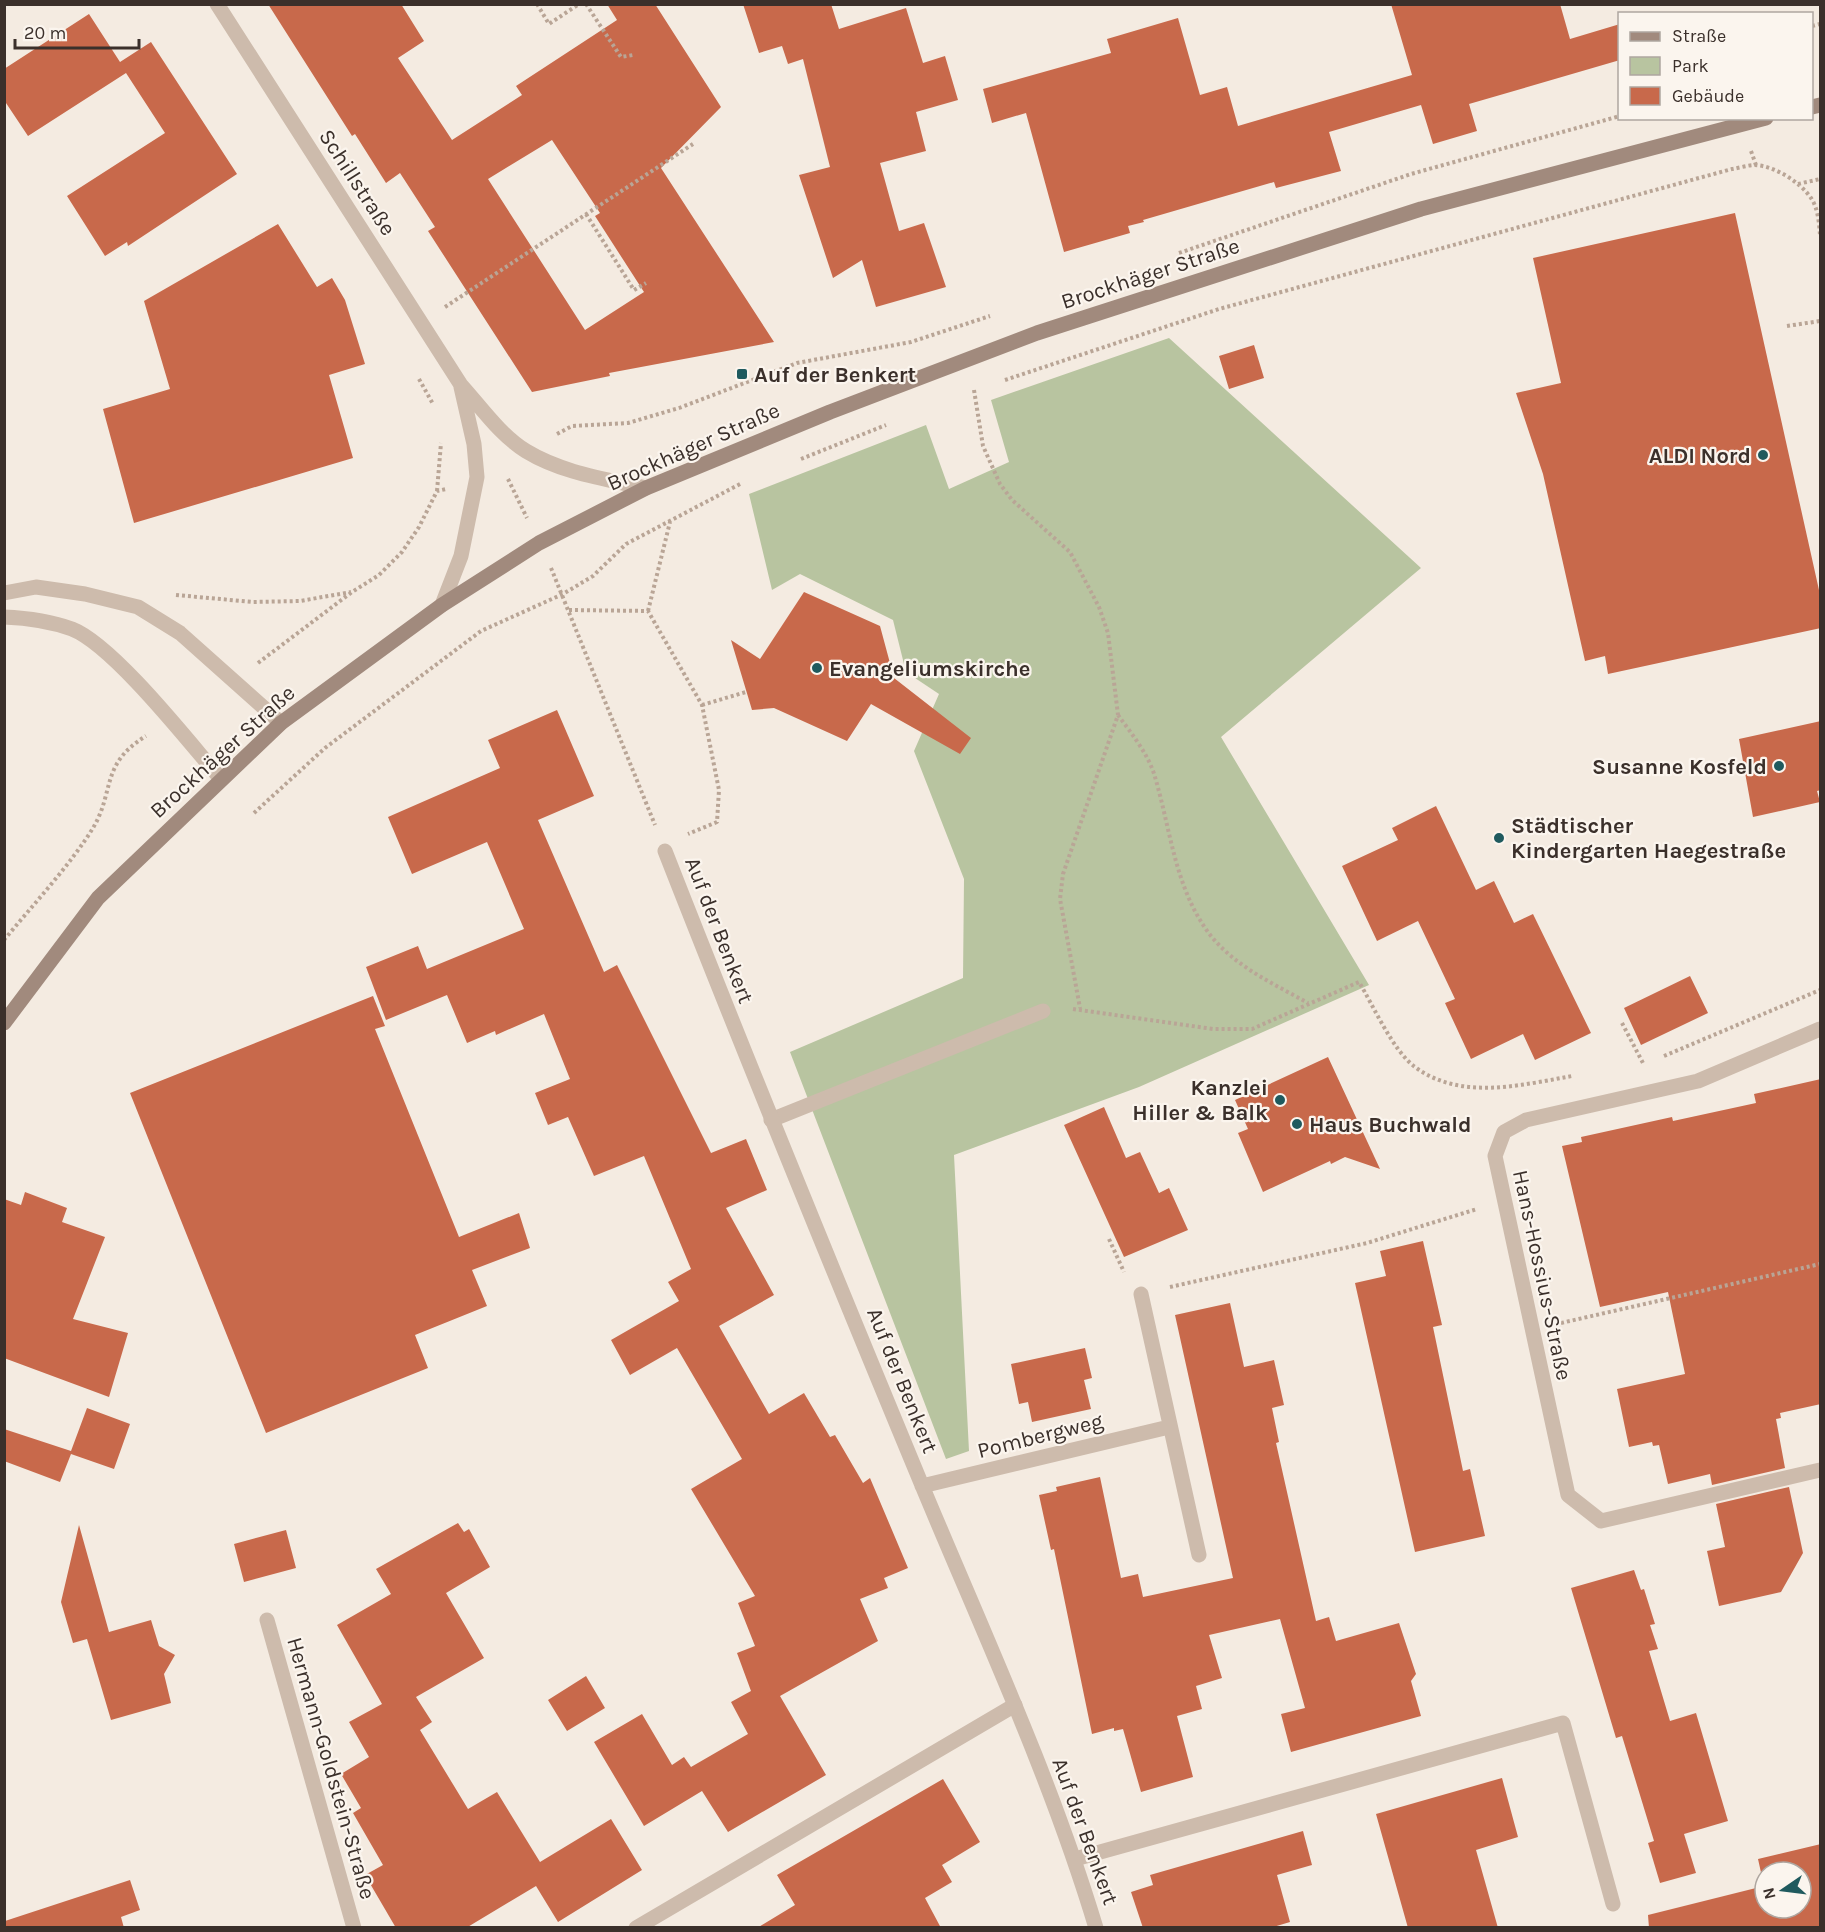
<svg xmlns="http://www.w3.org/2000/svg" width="1825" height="1932" viewBox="0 0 1825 1932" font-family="Karla,sans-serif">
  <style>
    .green { fill: #b8c4a0 }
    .building { fill: #c8694b; fill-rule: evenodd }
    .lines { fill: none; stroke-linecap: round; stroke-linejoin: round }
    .path { stroke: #b9a596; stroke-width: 4; stroke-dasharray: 3 3; stroke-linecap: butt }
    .service { stroke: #cdbbac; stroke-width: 15 }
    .minor { stroke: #cdbbac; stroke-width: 15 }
    .tertiary { stroke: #cdbbac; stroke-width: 15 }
    .secondary { stroke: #a18a7d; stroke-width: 15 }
    .poi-dot { fill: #1f5a5e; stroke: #fbf5ee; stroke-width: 2 }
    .labels { text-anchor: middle; stroke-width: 4.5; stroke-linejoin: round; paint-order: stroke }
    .street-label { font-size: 22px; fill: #3b302b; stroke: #fbf5ee }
    .poi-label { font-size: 22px; font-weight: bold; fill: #3b302b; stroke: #fbf5ee; text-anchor: start }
  </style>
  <rect width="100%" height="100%" fill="#f4ebe1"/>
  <path class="green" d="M 1169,338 L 1421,568 L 1221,737 L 1369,985 L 1139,1087 L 954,1155 L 969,1451 L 946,1459 L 790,1052 L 963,978 L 964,879 L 914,751 L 939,694 L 906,672 L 893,620 L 800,574 L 772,590 L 749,494 L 926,425 L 949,489 L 1009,462 L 991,400 Z"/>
  <path class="building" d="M 268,4 L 401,4 L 424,41 L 398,58 L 452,140 L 522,95 L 516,86 L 617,20 L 607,4 L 655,4 L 721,107 L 661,168 L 774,342 L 609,373 L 610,376 L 532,392 L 428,231 L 435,227 L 400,173 L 386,183 L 355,134 L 352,136 ZM 552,140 L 600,213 L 595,216 L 644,292 L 585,330 L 488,179 Z
    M 743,4 L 831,4 L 839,29 L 906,8 L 923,63 L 945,56 L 958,100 L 916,112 L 926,151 L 880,163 L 899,231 L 924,223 L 946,287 L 876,307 L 862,260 L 833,278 L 799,175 L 830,167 L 803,59 L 788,64 L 782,46 L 759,53 Z
    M 1391,4 L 1560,4 L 1570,39 L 1620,24 L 1620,60 L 1469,104 L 1477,131 L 1433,144 L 1421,105 L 1329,132 L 1341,171 L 1276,188 L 1274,182 L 1222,197 L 1143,220 L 1144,222 L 1128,226 L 1130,233 L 1064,252 L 1026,113 L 992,123 L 983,89 L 1111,53 L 1107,39 L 1178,18 L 1200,95 L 1227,87 L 1238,126 L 1412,75 Z
    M 89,14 L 120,62 L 151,42 L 237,174 L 128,246 L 127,242 L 105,256 L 67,196 L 165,133 L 126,73 L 28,136 L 4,100 L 4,69 Z
    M 1735,213 L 1821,599 L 1821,628 L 1608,674 L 1605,656 L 1585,661 L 1543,474 L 1516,393 L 1561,383 L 1533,258 Z
    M 278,224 L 317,287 L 332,278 L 345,300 L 365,364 L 329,375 L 353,458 L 134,523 L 103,409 L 170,389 L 144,301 Z
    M 1254,345 L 1264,378 L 1229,389 L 1219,356 Z
    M 804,592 L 880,626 L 894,678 L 971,738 L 960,754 L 871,704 L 847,741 L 774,708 L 752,710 L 731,640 L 760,659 Z
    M 557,710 L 594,796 L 538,820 L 604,972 L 617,965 L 711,1153 L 746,1139 L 767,1190 L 726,1208 L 774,1295 L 719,1326 L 769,1414 L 804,1393 L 830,1437 L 835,1435 L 863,1483 L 870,1478 L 908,1568 L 884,1578 L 888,1588 L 860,1599 L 878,1641 L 780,1696 L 826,1775 L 728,1832 L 702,1791 L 644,1826 L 594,1742 L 642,1714 L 672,1765 L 684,1757 L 691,1767 L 748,1734 L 731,1702 L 751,1691 L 737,1653 L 755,1646 L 738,1603 L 755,1596 L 691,1489 L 742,1459 L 677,1348 L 630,1375 L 611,1340 L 679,1301 L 668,1282 L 691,1269 L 644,1156 L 594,1176 L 568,1117 L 548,1125 L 535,1093 L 570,1079 L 544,1014 L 496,1035 L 495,1031 L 467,1043 L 447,995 L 386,1020 L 366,967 L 418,946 L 427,969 L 524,929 L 487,842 L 412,874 L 388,817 L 500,768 L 488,740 Z
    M 1821,721 L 1821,790 L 1817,791 L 1820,802 L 1753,817 L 1739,739 Z
    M 1436,806 L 1476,890 L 1494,881 L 1514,923 L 1533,914 L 1591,1033 L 1535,1060 L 1523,1034 L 1471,1059 L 1445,1003 L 1455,999 L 1418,921 L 1377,941 L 1342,866 L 1398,840 L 1392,828 Z
    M 1690,976 L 1708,1013 L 1641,1045 L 1624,1008 Z
    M 373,996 L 385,1026 L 375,1029 L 459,1237 L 519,1213 L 530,1248 L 472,1270 L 487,1306 L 415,1335 L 428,1368 L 266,1433 L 130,1093 Z
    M 1328,1057 L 1380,1169 L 1345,1157 L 1331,1164 L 1330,1161 L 1263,1192 L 1238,1133 L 1248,1129 L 1235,1100 Z
    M 1821,1079 L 1821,1404 L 1780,1413 L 1781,1418 L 1776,1419 L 1785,1468 L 1712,1485 L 1710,1474 L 1668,1484 L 1659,1445 L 1653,1446 L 1652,1442 L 1629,1447 L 1617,1389 L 1685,1374 L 1668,1292 L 1600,1307 L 1562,1146 L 1582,1142 L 1581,1137 L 1672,1117 L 1673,1121 L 1756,1103 L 1754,1094 Z
    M 1104,1107 L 1126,1158 L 1140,1152 L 1159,1193 L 1169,1188 L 1188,1230 L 1124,1257 L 1064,1125 Z
    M 25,1192 L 67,1208 L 62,1222 L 105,1237 L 73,1319 L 128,1333 L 109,1397 L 4,1358 L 4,1199 L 21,1205 Z
    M 1423,1241 L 1442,1325 L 1433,1327 L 1463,1471 L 1470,1469 L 1485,1536 L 1415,1552 L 1355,1283 L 1386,1276 L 1380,1251 Z
    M 1230,1303 L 1244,1367 L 1274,1360 L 1284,1405 L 1272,1408 L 1279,1442 L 1276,1443 L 1316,1621 L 1329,1617 L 1336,1641 L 1399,1623 L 1416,1674 L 1411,1681 L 1421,1716 L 1291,1752 L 1281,1714 L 1305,1708 L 1280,1619 L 1209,1635 L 1222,1678 L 1196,1686 L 1202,1709 L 1177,1716 L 1193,1777 L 1141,1792 L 1123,1729 L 1114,1731 L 1114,1728 L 1092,1734 L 1054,1549 L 1051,1550 L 1039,1495 L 1057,1491 L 1056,1487 L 1100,1477 L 1121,1578 L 1138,1574 L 1143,1597 L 1233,1578 L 1175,1315 Z
    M 1085,1348 L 1092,1378 L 1084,1380 L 1091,1409 L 1032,1422 L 1028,1402 L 1019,1404 L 1011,1364 Z
    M 87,1408 L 130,1424 L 114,1469 L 71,1454 L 60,1482 L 4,1461 L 4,1429 L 71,1451 Z
    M 1789,1487 L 1803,1553 L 1781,1592 L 1719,1606 L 1707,1551 L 1725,1547 L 1716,1504 Z
    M 458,1523 L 464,1532 L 469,1529 L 490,1567 L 446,1593 L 484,1658 L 416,1697 L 432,1722 L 420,1730 L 468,1809 L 497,1792 L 540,1862 L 611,1819 L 642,1870 L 558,1922 L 536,1886 L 466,1928 L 396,1928 L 365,1875 L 383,1865 L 353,1813 L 361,1808 L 341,1774 L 369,1757 L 349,1722 L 382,1704 L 337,1625 L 391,1594 L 376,1569 Z
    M 79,1525 L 109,1632 L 151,1620 L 159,1646 L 175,1655 L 164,1674 L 171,1703 L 111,1720 L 87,1639 L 73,1643 L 61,1602 Z
    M 286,1530 L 296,1568 L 244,1582 L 234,1544 Z
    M 1634,1570 L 1641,1590 L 1644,1589 L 1655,1624 L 1650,1625 L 1658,1649 L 1649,1651 L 1670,1721 L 1696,1713 L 1728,1821 L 1684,1834 L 1696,1873 L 1660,1883 L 1648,1843 L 1654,1841 L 1622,1736 L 1616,1738 L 1571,1588 Z
    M 586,1676 L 605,1708 L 567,1731 L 548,1700 Z
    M 1502,1778 L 1518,1837 L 1476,1850 L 1498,1928 L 1408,1928 L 1376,1814 Z
    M 943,1779 L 980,1842 L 942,1865 L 952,1882 L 925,1898 L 941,1928 L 757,1928 L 795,1905 L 777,1875 Z
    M 1303,1831 L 1312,1865 L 1277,1875 L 1290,1922 L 1270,1928 L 1143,1928 L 1131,1892 L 1153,1885 L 1150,1875 Z
    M 1821,1844 L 1821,1928 L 1649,1928 L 1648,1915 L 1764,1886 L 1758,1859 ZM 1765,1872 L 1801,1872 L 1801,1908 L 1765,1908 Z
    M 130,1880 L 140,1910 L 121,1917 L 124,1928 L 6,1928 L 5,1921 Z"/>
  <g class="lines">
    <path class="path" d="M 537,4 L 549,24 L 579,4
      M 586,4 L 621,57 L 633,55
      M 1812,26 L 1820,24
      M 1751,151 L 1756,165
      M 1798,184 L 1820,179
      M 586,214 L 634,290 L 646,283
      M 1179,253 L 1411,174 L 1620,116
      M 445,307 L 693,144
      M 1787,326 L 1820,321
      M 419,379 L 433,404
      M 1005,380 L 1219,309 L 1732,169 C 1739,168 1748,165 1755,165 C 1775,166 1800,182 1811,198 C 1818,208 1819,223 1820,235
      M 974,390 L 983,446 L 1000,484 L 1012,500 L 1070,552 L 1099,607 L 1108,633 L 1118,715 L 1063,874 L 1060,899 L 1080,1008
      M 557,434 L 572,426 L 628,423 L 679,408 L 797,363 L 911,342 L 990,316
      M 801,459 L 886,425
      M 508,479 L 527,518
      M 437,491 L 441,443
      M 551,568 L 655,825
      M 176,595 L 253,602 L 300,601 L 351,592
      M 569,610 L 648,611 L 702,705 L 719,790 L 717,822 L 688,834
      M 648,611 L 670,522
      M 258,663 L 352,592 L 379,575 L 402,552 L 419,527 L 437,491 L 446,489
      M 702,705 L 746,692
      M 1118,715 C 1131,733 1149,755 1155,777 C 1171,831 1175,890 1211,936 C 1236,967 1274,984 1308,1003
      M 254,813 L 325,748 L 481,631 L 563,594 L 593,576 L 626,544 L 742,483
      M 4,940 C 32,906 71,864 93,828 C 115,791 100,764 146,736
      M 1073,1009 L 1213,1029 L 1252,1029 L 1359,982 C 1373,1005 1393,1051 1415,1067 C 1461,1101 1521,1085 1572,1076
      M 1622,1023 L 1644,1065
      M 1664,1056 L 1820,990
      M 1109,1239 L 1124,1272
      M 1170,1287 L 1367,1243 L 1477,1209
      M 1561,1323 L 1820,1264"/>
    <path class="service" d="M 771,1120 L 1043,1011
      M 1075,1859 L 1563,1723 L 1613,1904
      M 636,1928 L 1015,1705"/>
    <path class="minor" d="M 217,4 L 461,385 C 481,407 500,435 526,451 C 562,473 606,479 646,488
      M 442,605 L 461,556 L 477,477 L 474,444 L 461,387
      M 665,851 C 748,1063 834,1273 921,1483 C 982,1630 1050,1775 1096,1928
      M 1820,1029 L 1698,1081 L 1526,1120 L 1504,1132 L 1495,1156 L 1568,1495 L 1601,1521 L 1820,1470
      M 1141,1294 L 1199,1555
      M 922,1486 L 1169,1427
      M 267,1620 L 354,1928"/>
    <path class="tertiary" d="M 4,593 L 36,587 L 85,594 L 138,607 L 180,633 L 281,723
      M 4,617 C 27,618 50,621 72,629 C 113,645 189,742 220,778"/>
    <path class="secondary" d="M 1812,107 L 1820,105
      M 4,1023 L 98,898 L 281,723 L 442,605 L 539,543 L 646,488 L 830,412 L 1037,333 L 1421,209 L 1766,118"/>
  </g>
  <g class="poi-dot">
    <rect x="736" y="368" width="12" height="12" rx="3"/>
    <circle cx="1763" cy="455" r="6"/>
    <circle cx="817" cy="668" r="6"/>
    <circle cx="1779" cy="766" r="6"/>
    <circle cx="1499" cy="838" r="6"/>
    <circle cx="1280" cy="1100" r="6"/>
    <circle cx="1297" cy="1124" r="6"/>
  </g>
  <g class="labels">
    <g class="street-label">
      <text transform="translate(358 182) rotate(57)" y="8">Schillstraße</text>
      <text transform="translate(1150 273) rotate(-18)" y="8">Brockhäger Straße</text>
      <text transform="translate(693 446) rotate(-24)" y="8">Brockhäger Straße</text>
      <text transform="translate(222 751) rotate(-42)" y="8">Brockhäger Straße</text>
      <text transform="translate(720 930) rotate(69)" y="8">Auf der Benkert</text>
      <text transform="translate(1543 1275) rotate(78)" y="8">Hans-Hossius-Straße</text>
      <text transform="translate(903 1380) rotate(68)" y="8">Auf der Benkert</text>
      <text transform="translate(1040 1435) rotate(-14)" y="8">Pombergweg</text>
      <text transform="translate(332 1768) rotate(74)" y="8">Hermann-Goldstein-Straße</text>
      <text transform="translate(1086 1831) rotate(70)" y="8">Auf der Benkert</text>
    </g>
    <g class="poi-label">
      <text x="754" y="382">Auf der Benkert</text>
      <text x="1751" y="463" text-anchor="end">ALDI Nord</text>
      <text x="829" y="676">Evangeliumskirche</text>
      <text x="1767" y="774" text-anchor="end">Susanne Kosfeld</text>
      <text x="1511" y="833">Städtischer<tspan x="1511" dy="25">Kindergarten Haegestraße</tspan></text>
      <text x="1268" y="1095" text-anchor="end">Kanzlei<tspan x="1268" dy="25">Hiller &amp; Balk</tspan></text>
      <text x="1309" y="1132">Haus Buchwald</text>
    </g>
  </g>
  <rect width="1825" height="1932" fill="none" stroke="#3b302b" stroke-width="12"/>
  <rect x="1618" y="12" width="195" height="108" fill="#fbf5ee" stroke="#aea6a0" stroke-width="1.5"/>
  <rect x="1630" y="32" width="30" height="9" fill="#a18a7d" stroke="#aea6a0" stroke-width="1.5"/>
  <text x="1672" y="42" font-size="18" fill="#3b302b">Straße</text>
  <rect x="1630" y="57" width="30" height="18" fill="#b8c4a0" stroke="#aea6a0" stroke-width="1.5"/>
  <text x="1672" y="72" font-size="18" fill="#3b302b">Park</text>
  <rect x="1630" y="87" width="30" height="18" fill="#c8694b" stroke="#aea6a0" stroke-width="1.5"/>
  <text x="1672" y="102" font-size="18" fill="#3b302b">Gebäude</text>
  <g transform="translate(1783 1890) rotate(256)"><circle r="28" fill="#fbf5ee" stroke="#aea6a0" stroke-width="1.5"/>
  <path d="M0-4.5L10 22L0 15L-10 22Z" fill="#1f5a5e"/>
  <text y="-9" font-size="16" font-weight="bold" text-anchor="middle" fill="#3b302b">N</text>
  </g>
  <path d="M15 39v9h124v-9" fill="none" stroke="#3b302b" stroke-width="3"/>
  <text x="24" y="39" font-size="18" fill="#3b302b" stroke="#fbf5ee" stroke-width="4.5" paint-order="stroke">20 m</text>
</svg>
